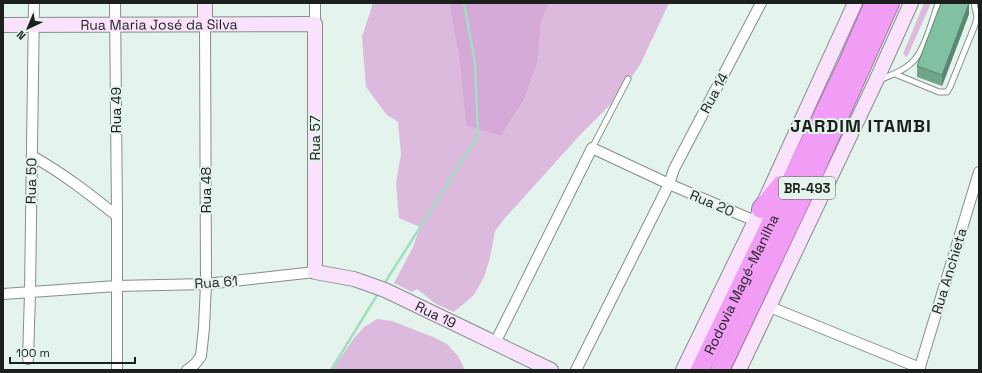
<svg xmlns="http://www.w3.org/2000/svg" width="982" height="373" viewBox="0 0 982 373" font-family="'Space Grotesk',sans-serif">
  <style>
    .green { fill: #dcbade }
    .forest { fill: #d4a9d6 }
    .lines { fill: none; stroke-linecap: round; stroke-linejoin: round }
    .stream { stroke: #a0dfc0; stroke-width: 2.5 }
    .lane-casing { stroke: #839089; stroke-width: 7 }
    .street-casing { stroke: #839089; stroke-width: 12 }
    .secondary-casing { stroke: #839089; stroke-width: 16 }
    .highway-casing { stroke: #a671aa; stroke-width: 20 }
    .lane { stroke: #fff; stroke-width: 5 }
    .street { stroke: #fff; stroke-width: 10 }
    .secondary { stroke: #fbe2fc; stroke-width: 14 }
    .highway { stroke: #f19df6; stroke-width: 18 }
    .wall { fill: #70a58b }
    .shaded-wall { fill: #5b8671 }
    .building { fill: #82c0a2; stroke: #5b8671 }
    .labels { text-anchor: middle; stroke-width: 4; stroke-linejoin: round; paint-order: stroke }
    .shield { fill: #e4f3eb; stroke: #575f5b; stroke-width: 1 }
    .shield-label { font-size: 13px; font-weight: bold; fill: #1b201d }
    .street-label { font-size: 14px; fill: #1b201d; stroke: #e4f3eb }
    .district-label { font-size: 18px; font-weight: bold; letter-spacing: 1px; fill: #1b201d; stroke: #e4f3eb }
  </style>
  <rect width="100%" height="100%" fill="#e4f3eb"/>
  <path class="green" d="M 373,3 L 449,3 L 459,58 L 466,124 L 501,136 L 525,98 L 538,61 L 541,23 L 549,3 L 669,3 L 640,65 L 616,99 L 581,134 L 505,218 L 495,231 L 490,258 L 484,277 L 474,295 L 454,312 L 436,304 L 417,289 L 412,292 L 394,283 L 413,247 L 420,227 L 399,218 L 396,183 L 401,154 L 398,122 L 386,114 L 366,87 L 362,37 Z
    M 924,3 L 931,3 L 908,55 L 906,57 L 903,54 Z
    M 377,319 L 392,321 L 433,337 L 447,344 L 458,356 L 465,370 L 332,370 L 354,338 L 364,327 Z"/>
  <path class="forest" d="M 449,3 L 549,3 L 541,23 L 538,61 L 525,98 L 501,136 L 466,125 L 459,58 Z"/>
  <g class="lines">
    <path class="stream" d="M 384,284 L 478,136 L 475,63 L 464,3
      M 331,370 L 379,292"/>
    <g class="lane-casing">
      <path id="lane" d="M 895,74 L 939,92 L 947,92 L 950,87 L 975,25 L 977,17 L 974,3
        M 879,80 C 892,75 908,69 916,58 C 926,45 933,19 938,3
        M 592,148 L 628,79"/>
    </g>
    <g class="street-casing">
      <path id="street" d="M 115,3 L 117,216
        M 315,3 L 315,24
        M 32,156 C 64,174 88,193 117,216 L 117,370
        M 3,294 L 116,286 L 206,284 L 315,272
        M 770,307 L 920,368
        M 495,343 L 592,148 L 669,184 L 755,221
        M 28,359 L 30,293 L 34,3
        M 187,370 L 195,364 L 201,356 L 204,328 L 206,284 L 205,24
        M 576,370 L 669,184 L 674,169 L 761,3
        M 919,370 L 979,172"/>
    </g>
    <g class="secondary-casing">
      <g id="secondary">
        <path d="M 205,24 L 205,3"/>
        <path id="s1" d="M 3,25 L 315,24 L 315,272 L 354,279 L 385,290 L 551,370"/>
        <path d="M 683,370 L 761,209 L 855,3"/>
        <path d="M 739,370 L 876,81 L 911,3"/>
      </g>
    </g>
    <g class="highway-casing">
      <g id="highway">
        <path d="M 761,209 L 781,185"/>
        <path id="s2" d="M 700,370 L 847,65 L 874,3"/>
        <path d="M 720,370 L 813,175 L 890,3"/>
      </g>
    </g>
    <use href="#lane" class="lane"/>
    <use href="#street" class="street"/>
    <use href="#secondary" class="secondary"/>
    <use href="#highway" class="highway"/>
  </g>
  <path class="wall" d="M 969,14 L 942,86 L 917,77 L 917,66 Z"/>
  <path class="shaded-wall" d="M 969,3 L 969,14 L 942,86 L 942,75 Z"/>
  <path class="building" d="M 941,3 L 969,3 L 942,75 L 917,66 Z"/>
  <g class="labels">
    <rect class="shield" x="779" y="177" width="56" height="22" rx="3"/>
    <g class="shield-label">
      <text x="807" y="193">BR-493</text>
    </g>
    <g class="street-label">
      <text dy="5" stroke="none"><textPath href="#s1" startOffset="156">Rua Maria José da Silva</textPath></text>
      <text transform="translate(714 93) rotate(-62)" y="5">Rua 14</text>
      <text transform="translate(116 110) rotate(-90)" y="5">Rua 49</text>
      <text transform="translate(315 138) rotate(-90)" y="5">Rua 57</text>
      <text transform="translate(31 181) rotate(-89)" y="5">Rua 50</text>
      <text transform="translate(206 190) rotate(-90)" y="5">Rua 48</text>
      <text transform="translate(712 203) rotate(23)" y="5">Rua 20</text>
      <text transform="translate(949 271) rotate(-73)" y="5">Rua Anchieta</text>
      <text transform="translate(216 282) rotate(-4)" y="5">Rua 61</text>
      <text dy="5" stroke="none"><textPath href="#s2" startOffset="95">Rodovia Magé-Manilha</textPath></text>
      <text dy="5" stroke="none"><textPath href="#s1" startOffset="689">Rua 19</textPath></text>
    </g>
    <g class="district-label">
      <text x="861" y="132">JARDIM ITAMBI</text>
    </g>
  </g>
  <rect width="982" height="373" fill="none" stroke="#1b201d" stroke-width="8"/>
  <g transform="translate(28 28) rotate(224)" stroke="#e4f3eb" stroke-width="3" paint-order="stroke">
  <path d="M0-3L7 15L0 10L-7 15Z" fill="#1b201d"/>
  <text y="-6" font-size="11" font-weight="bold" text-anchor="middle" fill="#1b201d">N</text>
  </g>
  <path d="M10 357v6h125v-6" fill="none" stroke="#1b201d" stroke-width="2"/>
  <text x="16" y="357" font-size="12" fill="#1b201d" stroke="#e4f3eb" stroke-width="3" paint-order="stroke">100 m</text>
</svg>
